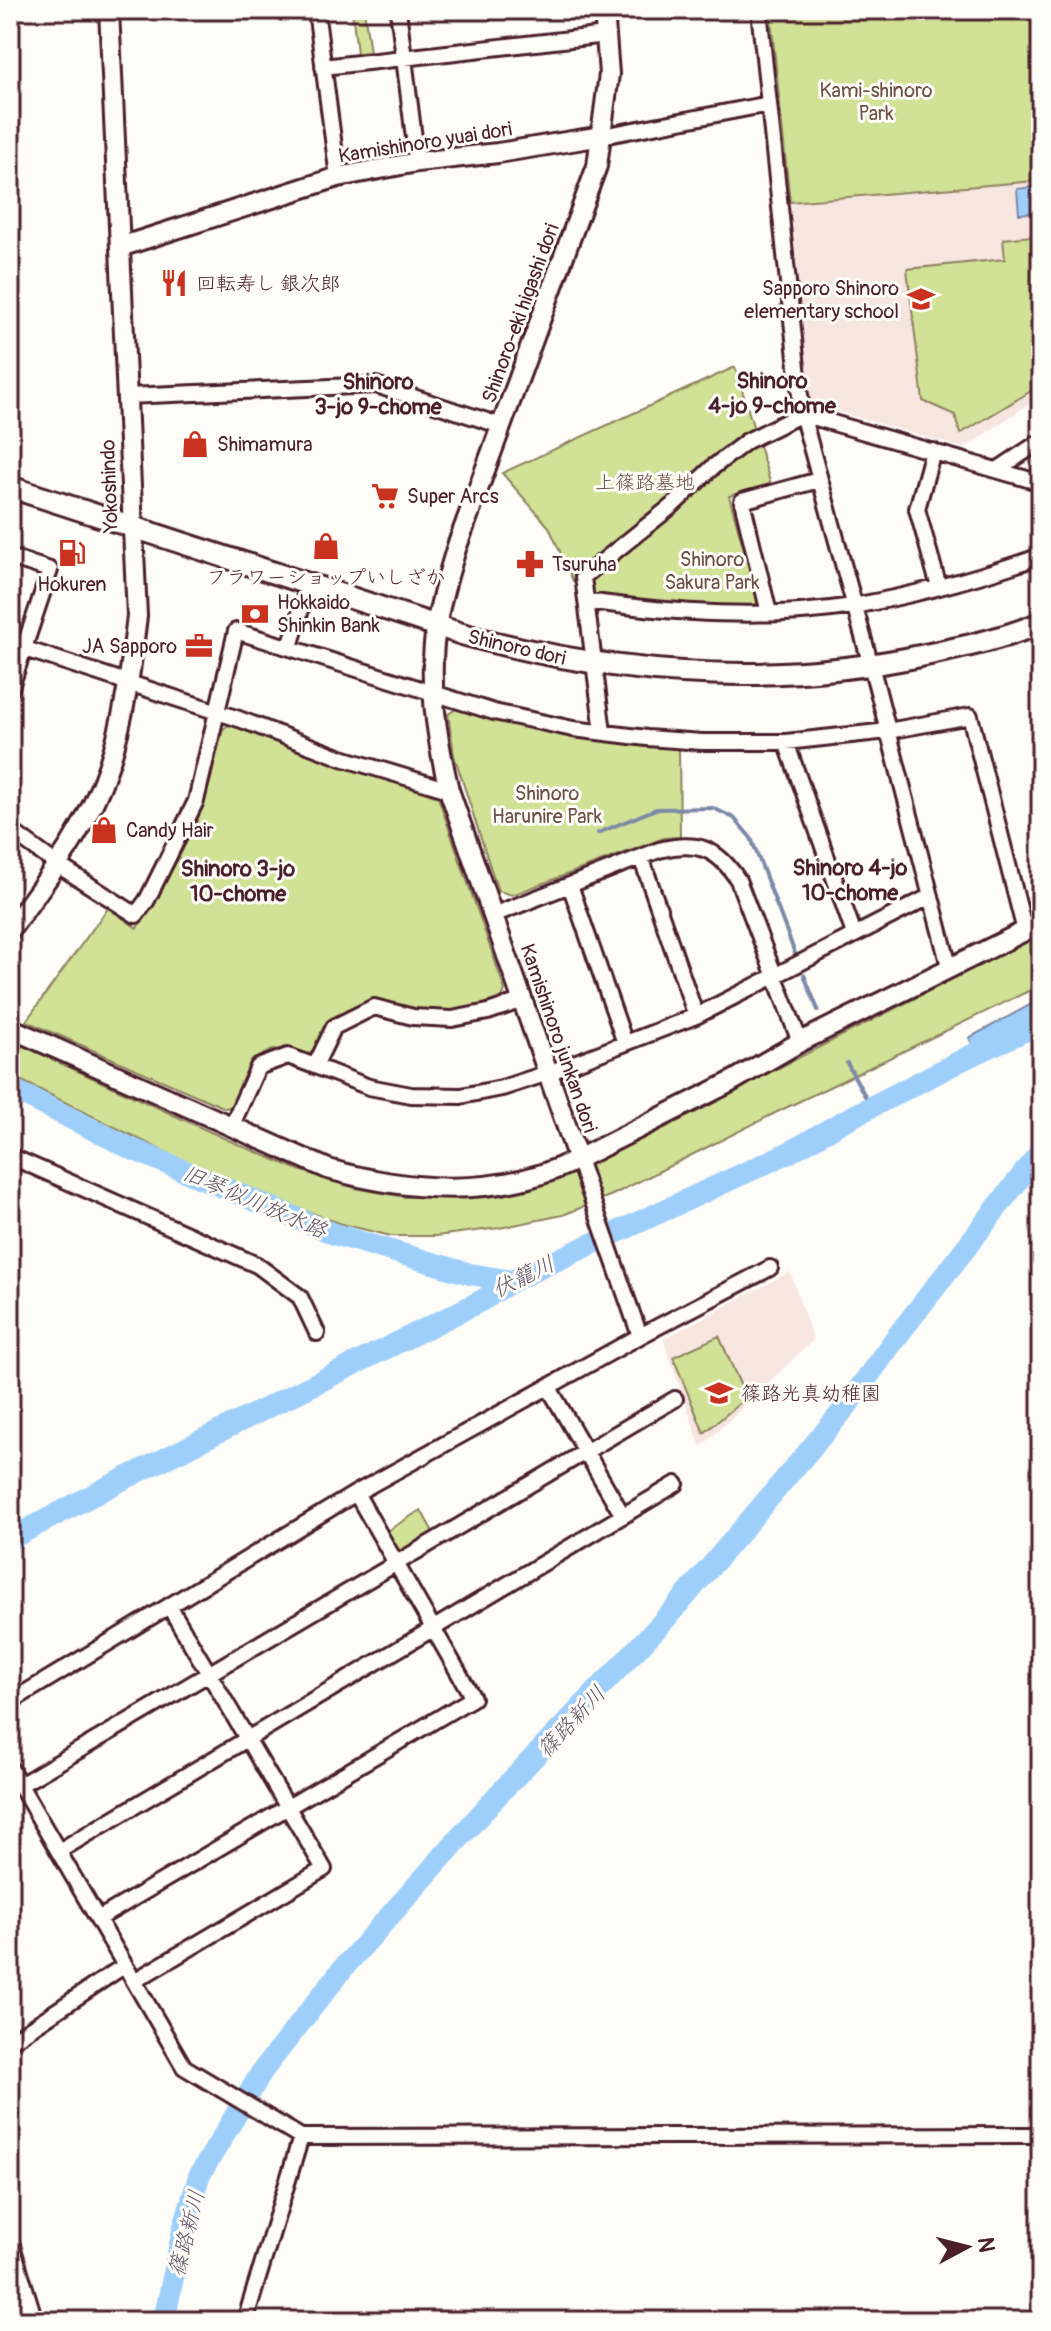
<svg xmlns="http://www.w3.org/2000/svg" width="1051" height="2331" viewBox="0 0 1051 2331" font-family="Pangolin,'Klee One',sans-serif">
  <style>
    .built { fill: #f7e5e0 }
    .green { fill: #d1e195; stroke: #8e8060; stroke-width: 2 }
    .water { fill: #9ecffa; stroke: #7c89a7; stroke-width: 2 }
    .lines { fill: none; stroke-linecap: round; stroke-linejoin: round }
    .stream { stroke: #7c89a7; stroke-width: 4 }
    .river { stroke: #9ecffa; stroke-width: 22 }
    .minor-casing { stroke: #4a1f2b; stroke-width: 20 }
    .tertiary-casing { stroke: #4a1f2b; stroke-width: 24 }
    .secondary-casing { stroke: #4a1f2b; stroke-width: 26 }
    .minor { stroke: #fdfcf7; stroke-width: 14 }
    .tertiary { stroke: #fdfcf7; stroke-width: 18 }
    .secondary { stroke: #fdfcf7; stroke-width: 20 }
    .labels { text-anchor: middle; stroke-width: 6; stroke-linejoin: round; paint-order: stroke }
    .park-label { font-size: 20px; fill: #6c5046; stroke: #fdfcf7 }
    .street-label { font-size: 20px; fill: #4a1f2b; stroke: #fdfcf7 }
    .poi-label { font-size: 20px; fill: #4a1f2b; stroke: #fdfcf7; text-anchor: start }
    .neighbourhood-label { font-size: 22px; font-weight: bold; fill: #4a1f2b; stroke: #fdfcf7 }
    .water-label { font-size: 22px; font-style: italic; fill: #635469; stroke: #fdfcf7 }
  </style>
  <rect width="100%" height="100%" fill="#fdfcf7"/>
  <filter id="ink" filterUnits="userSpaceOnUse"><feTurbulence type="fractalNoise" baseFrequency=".0125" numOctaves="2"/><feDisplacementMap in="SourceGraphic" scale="16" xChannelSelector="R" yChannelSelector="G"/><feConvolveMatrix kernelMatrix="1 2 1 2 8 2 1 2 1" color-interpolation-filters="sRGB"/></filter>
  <g filter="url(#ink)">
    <path class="built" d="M 1041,180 L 1041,396 L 964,448 L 811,404 L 790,202 Z
      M 790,1272 L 813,1340 L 701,1447 L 663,1339 Z"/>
    <path class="green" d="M 352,10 L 364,10 L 370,52 L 357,53 Z
      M 770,10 L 1041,10 L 1041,117 L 1030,119 L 1035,181 L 790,202 Z
      M 1041,235 L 1041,385 L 960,434 L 955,415 L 923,401 L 907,269 L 1005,259 L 1003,239 Z
      M 735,367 L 771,485 L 729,496 L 758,600 L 755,606 L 693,605 L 597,596 L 592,593 L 591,579 L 573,581 L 549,527 L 502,473 Z
      M 456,709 L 574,737 L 679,749 L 680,837 L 664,838 L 512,895 L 498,891 L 454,755 L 448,714 Z
      M 230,724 L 438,797 L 505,990 L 501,1000 L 457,1010 L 429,1011 L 374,1000 L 347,1010 L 324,1027 L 311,1055 C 260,1034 248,1068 231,1107 L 225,1108 L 26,1021 L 108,908 L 137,928 C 162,886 191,843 206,796 C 213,774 217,751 223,729 Z
      M 1041,934 L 1041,985 L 775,1113 L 612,1195 L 563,1215 L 499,1228 L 436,1236 L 391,1236 L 342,1224 L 270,1198 L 173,1156 L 10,1075 L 10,1064 L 21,1045 L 228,1140 L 299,1170 L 355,1188 L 405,1197 L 477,1197 L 556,1179 L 614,1152 Z
      M 719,1336 L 746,1398 L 704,1433 L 673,1357 Z
      M 421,1510 L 433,1532 L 398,1553 L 387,1531 Z"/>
    <path class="water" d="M 1041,186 L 1041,212 L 1019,214 L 1017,189 Z
      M 1041,999 L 1041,1026 L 980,1059 L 969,1038 Z"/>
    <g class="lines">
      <path class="stream" d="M 598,833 L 656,809 L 713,808 L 734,818 L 751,838 L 796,956
        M 804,975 L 818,1010
        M 847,1063 L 871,1107"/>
      <path class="river" d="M 10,1088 L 130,1148 L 337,1235 L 470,1274 L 512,1281
        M 10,1539 L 112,1485 L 481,1301 L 512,1281 L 790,1152 L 840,1123 L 966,1058 L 1041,1023
        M 164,2321 L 183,2230 L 199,2176 L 263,2070 L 344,1967 L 496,1797 L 673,1611 L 846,1407 L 895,1339 L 1041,1151"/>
      <g class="minor-casing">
        <path id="minor" d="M 316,10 L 338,177
          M 398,10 L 417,162
          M 759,10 L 802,414 L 876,684 L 950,970
          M 323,67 L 606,35
          M 602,136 L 769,104
          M 127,396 L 376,385 L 502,426
          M 933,451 L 917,509 L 939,587
          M 997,470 L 1041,441
          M 10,557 L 50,570 L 10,690
          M 586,601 C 674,613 765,620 853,606 C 917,595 980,577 1041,556
          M 769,613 L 742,501 L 819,480
          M 10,644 L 239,719 L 342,758 L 449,790
          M 290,647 L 309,582
          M 603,732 L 583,577 L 673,505 L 713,467 L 747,441 L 802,414 L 1041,483
          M 786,742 L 854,934
          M 10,830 L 58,865 L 136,915 L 147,900 L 196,801 L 236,631 L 494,712 L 573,729 L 647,738 L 702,742 L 786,742 L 888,731 L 970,716 L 1025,931
          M 641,857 L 696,1016
          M 570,885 L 625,1043
          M 493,915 L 659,850 C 696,841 717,847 738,880 L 800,1042
          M 315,1066 L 369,1087 L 411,1095 L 461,1096 L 502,1088 L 548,1073 L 696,1016 L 931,896
          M 232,1125 L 258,1067 L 288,1056 L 315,1066 L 334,1027 L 374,1007 L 413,1017 L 452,1019 L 488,1012 L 523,1000
          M 10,1156 L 257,1265 L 300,1297 L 317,1333
          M 578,1159 L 640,1336
          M 548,1386 L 623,1516
          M 10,1702 L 356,1493 L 640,1336 L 770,1268
          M 10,1768 L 184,2067 L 301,2137 L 1041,2135
          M 20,1785 L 675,1399
          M 59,1851 L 676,1484
          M 98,1919 L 473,1698 L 356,1493
          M 134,1981 L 324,1869 L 169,1606
          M 10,2042 L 125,1965
          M 245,2321 L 301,2137"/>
      </g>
      <g class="tertiary-casing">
        <path id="tertiary" d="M 120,247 L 338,177 L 417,162 L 498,153 L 602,136
          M 10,930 C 47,879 88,828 108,767 C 125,718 131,667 137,616 L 109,10
          M 10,1028 L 328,1169 C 410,1192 500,1199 578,1159 L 449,790 C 436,735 427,677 437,622 C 441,597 449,573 456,549 L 597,166 L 609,74 L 604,10
          M 578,1159 L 729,1083 L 800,1042 L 1041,923
          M 10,2246 L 33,2321"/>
      </g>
      <g class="secondary-casing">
        <path id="secondary" d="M 10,487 L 462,634 C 617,677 773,688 930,654 C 968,646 1005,638 1041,623"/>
      </g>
      <use href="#minor" class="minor"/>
      <use href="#tertiary" class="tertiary"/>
      <use href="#secondary" class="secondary"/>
    </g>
  </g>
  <defs>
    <g id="restaurant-bare" transform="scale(2.16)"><path d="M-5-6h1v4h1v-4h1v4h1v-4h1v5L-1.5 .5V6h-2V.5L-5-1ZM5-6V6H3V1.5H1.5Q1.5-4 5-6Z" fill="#c8321e" stroke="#fdfcf7" stroke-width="2.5" paint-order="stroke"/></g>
    <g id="school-bare" transform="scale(2.16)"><path d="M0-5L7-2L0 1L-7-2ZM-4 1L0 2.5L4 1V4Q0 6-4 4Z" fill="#c8321e" stroke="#fdfcf7" stroke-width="2.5" paint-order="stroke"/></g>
    <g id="shop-bare" transform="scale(2.16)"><path d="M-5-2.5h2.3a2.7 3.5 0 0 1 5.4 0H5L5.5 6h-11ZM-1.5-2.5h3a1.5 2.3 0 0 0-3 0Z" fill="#c8321e" stroke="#fdfcf7" stroke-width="2.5" paint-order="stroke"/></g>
    <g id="supermarket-bare" transform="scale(2.16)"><path d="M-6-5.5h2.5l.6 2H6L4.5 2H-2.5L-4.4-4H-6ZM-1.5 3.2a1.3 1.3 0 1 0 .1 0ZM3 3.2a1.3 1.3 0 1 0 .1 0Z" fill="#c8321e" stroke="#fdfcf7" stroke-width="2.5" paint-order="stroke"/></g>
    <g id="fuel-bare" transform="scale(2.16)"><path d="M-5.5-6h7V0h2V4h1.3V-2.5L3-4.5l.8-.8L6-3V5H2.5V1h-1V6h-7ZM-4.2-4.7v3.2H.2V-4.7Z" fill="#c8321e" stroke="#fdfcf7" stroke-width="2.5" paint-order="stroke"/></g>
    <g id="pharmacy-bare" transform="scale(2.16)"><path d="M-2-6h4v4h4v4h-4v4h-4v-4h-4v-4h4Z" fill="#c8321e" stroke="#fdfcf7" stroke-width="2.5" paint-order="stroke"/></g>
    <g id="bank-bare" transform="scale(2.16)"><path d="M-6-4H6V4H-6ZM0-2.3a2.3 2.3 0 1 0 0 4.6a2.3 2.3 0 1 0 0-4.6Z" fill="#c8321e" stroke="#fdfcf7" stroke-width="2.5" paint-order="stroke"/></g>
    <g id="office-bare" transform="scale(2.16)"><path d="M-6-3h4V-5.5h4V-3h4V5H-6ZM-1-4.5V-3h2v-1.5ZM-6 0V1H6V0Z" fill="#c8321e" stroke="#fdfcf7" stroke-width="2.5" paint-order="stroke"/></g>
  </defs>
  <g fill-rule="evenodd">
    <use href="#restaurant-bare" x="174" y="283"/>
    <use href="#school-bare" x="921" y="299"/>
    <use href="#shop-bare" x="195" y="444"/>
    <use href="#supermarket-bare" x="385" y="496"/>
    <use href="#shop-bare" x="326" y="546"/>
    <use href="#fuel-bare" x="72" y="553"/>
    <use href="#pharmacy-bare" x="530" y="564"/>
    <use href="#bank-bare" x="255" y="614"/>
    <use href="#office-bare" x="199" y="646"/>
    <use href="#shop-bare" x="104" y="830"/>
    <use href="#school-bare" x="719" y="1393"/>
  </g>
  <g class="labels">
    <g class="park-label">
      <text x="876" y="97">Kami-shinoro<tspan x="876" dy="23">Park</tspan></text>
      <text x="645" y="489">上篠路墓地</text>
      <text x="712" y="566">Shinoro<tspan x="712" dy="23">Sakura Park</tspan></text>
      <text x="547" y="800">Shinoro<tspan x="547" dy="23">Harunire Park</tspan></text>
    </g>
    <g class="street-label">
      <text transform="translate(425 142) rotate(-9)" y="7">Kamishinoro yuai dori</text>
      <text transform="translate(520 313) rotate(-70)" y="7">Shinoro-eki higashi dori</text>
      <text transform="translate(109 486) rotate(-92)" y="7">Yokoshindo</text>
      <text transform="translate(517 647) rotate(13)" y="7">Shinoro dori</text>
      <text transform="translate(559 1038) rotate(71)" y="7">Kamishinoro junkan dori</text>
    </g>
    <g class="poi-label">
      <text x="196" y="290">回転寿し 銀次郎</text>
      <text x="899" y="295" text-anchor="end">Sapporo Shinoro<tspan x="899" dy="23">elementary school</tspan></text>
      <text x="217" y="451">Shimamura</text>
      <text x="407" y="503">Super Arcs</text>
      <text x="552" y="571">Tsuruha</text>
      <text x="326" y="584" text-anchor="middle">フラワーショップいしざか</text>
      <text x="72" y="591" text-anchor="middle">Hokuren</text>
      <text x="277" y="609">Hokkaido<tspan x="277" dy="23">Shinkin Bank</tspan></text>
      <text x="177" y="653" text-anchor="end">JA Sapporo</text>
      <text x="126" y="837">Candy Hair</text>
      <text x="741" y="1400">篠路光真幼稚園</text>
    </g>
    <g class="neighbourhood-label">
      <text x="772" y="388">Shinoro<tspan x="772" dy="25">4-jo 9-chome</tspan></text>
      <text x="378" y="389">Shinoro<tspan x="378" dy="25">3-jo 9-chome</tspan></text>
      <text x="850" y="875">Shinoro 4-jo<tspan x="850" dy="25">10-chome</tspan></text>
      <text x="238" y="876">Shinoro 3-jo<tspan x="238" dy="25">10-chome</tspan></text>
    </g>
    <g class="water-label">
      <text transform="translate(255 1201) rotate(23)" y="8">旧琴似川放水路</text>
      <text transform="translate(523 1276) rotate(-26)" y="8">伏籠川</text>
      <text transform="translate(571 1721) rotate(-47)" y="8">篠路新川</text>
      <text transform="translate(186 2233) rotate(-76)" y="8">篠路新川</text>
    </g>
  </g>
  <rect width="1051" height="2331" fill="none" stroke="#fdfcf7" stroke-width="40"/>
  <rect x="20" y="20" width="1011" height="2291" fill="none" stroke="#4a1f2b" stroke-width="3" filter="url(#ink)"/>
  <g transform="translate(967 2247) rotate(83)" stroke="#fdfcf7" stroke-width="6" paint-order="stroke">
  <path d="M0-6L14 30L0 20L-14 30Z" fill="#4a1f2b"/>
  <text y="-12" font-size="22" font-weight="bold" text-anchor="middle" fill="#4a1f2b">N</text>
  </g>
</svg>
